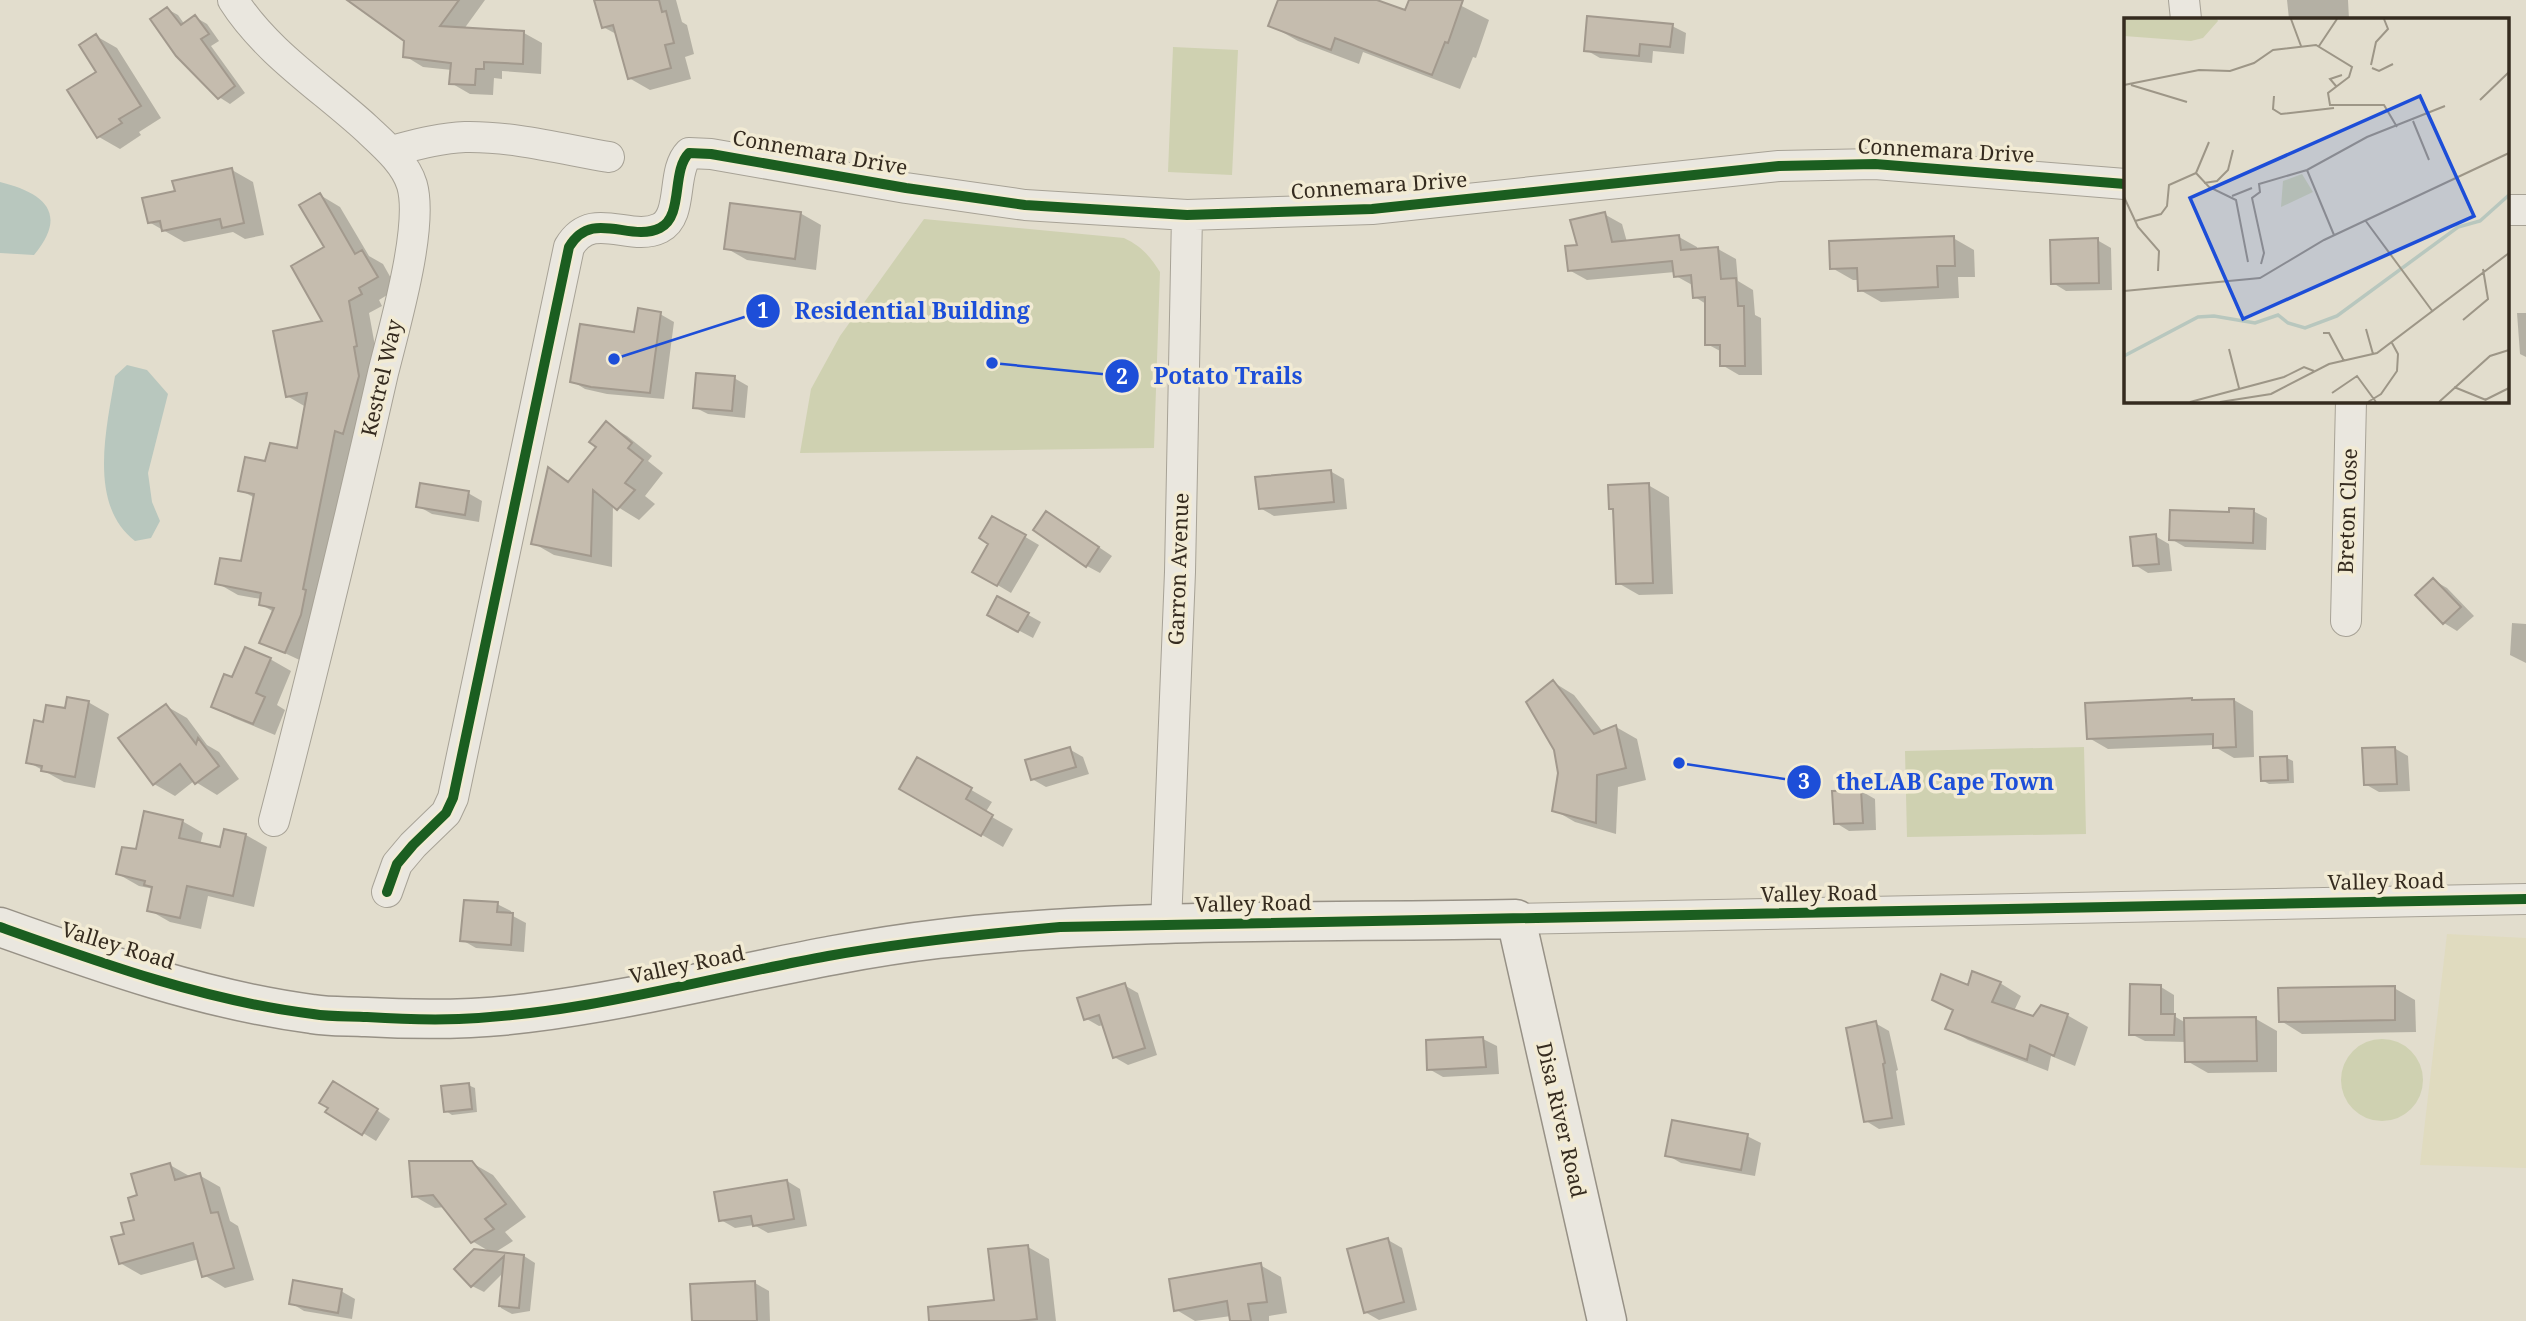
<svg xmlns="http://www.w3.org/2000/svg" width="2526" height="1321" viewBox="0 0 2526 1321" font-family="'Noto Serif',serif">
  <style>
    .farmland { fill: #e0dbbf }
    .green { fill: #cfd1b1 }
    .water { fill: #b8c7be }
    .shadow { fill: #0003 }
    .building { fill: #c5bcae; stroke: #a2998d; stroke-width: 2 }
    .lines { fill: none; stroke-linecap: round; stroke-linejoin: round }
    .street-casing { stroke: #a7a296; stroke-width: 32 }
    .secondary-casing { stroke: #979186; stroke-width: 41 }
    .street { stroke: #eae7df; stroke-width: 30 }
    .secondary { stroke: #eae7df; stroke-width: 38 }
    .cycleway-casing { stroke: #f2ebd4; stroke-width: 15 }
    .cycleway { stroke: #1b5e20; stroke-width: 10 }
    .labels { text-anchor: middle; stroke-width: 7; stroke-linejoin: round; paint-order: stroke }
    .street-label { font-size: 21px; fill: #352b1f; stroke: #f2ebd4 }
    .inset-river { fill: none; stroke: #b8c7be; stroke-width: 3.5 }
    .inset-road { fill: none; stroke: #9d9687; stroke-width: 2 }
    .view { fill: #1d4ed8; fill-opacity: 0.15; stroke: #1d4ed8; stroke-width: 3.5 }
    .inset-edge { fill: none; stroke: #352b1f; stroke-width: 3.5 }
    .leader { fill: none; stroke: #1d4ed8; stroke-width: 2.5 }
    .callout-dot { fill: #1d4ed8; stroke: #f2ebd4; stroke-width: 2.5 }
    .mark-label { font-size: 21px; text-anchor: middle; font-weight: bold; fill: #fff }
    .callout-label { font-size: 23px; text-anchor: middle; font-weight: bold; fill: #1d4ed8; stroke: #f2ebd4; stroke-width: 7; stroke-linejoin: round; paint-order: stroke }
  </style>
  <rect width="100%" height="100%" fill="#e2ddcd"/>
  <path class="farmland" d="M 2447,934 L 2526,938 L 2526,1168 L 2420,1165 Z"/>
  <path class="green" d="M 1173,47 L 1238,50 L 1232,175 L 1168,172 Z
    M 924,219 L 1124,238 C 1141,246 1150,256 1160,272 L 1154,448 L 800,453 L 811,389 L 840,336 Z
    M 2084,747 L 2086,834 L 1907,837 L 1905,751 Z
    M2341 1080a41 41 0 1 1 82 0a41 41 0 1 1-82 0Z"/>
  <path class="water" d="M 0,182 C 44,193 69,213 34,255 L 0,253 Z
    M 127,365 L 147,370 L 168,394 L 148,473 L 152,502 L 160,521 L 151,538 L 135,541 C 87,504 107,427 115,376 Z"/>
  <path class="shadow" d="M 350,0 L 485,0 L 464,29 L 524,33 L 542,43 L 541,74 L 502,71 L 502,79 L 494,78 L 493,95 L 470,94 L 451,83 L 452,70 L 423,67 L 405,56 L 406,40 Z
    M 596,0 L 676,0 L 682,22 L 687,25 L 694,54 L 685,57 L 691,79 L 650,90 L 629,78 L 618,35 L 603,27 Z
    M 1279,0 L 1372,0 L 1406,13 L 1411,0 L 1450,0 L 1489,20 L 1476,58 L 1473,57 L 1460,89 L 1363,52 L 1359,64 L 1298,41 L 1270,25 Z
    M 2287,0 L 2348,0 L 2349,19 L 2289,19 Z
    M 167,9 L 178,15 L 185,25 L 195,17 L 207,24 L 219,41 L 211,46 L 245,93 L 230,104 L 219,97 Z
    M 1672,26 L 1686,33 L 1684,54 L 1653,51 L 1652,63 L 1600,58 L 1586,50 Z
    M 96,36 L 117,48 L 161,118 L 139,132 L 141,135 L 120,149 L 99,137 Z
    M 232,170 L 253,182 L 264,235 L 245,239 L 233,232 L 184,242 L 149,222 L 177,193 Z
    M 320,195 L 340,207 L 369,256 L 383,264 L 397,289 L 379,300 L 382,306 L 369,313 L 377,357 L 306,663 L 261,642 L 274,612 L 260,604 L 261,599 L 238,595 L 217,583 L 242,564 L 255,498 L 240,490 L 266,463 L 298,450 L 306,407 L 287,396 L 325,323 L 326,248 Z
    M 800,213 L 821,225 L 816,270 L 747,260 L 726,248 Z
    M 1604,214 L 1622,224 L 1627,242 L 1679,237 L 1697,247 L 1697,251 L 1718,249 L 1736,259 L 1738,281 L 1753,290 L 1755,315 L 1761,318 L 1762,375 L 1739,375 L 1722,365 L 1722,352 L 1707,344 L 1706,304 L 1695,297 L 1694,286 L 1676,276 L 1675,272 L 1587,280 L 1569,270 L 1579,247 Z
    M 1953,238 L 1974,250 L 1975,277 L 1958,277 L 1959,298 L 1881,302 L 1860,290 L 1860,280 L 1853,280 L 1832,268 Z
    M 2097,240 L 2111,248 L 2112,290 L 2066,291 L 2053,283 Z
    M 2517,313 L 2526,313 L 2526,357 L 2520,354 Z
    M 660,314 L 674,322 L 664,399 L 607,394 L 585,389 L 572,381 Z
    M 734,378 L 748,386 L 745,418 L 708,414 L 694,407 Z
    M 607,424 L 627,436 L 652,456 L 648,461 L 663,473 L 645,496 L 655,504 L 639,520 L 613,504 L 612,567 L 554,555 L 533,543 L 549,470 L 571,482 L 598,447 Z
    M 1330,471 L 1344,479 L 1347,509 L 1274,516 L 1260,508 Z
    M 1648,485 L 1669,497 L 1673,594 L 1639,595 L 1618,583 L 1615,511 L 1610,508 Z
    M 468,493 L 482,501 L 479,522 L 432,514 L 418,506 Z
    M 2253,511 L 2267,518 L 2266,550 L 2185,547 L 2171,539 L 2230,513 Z
    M 993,518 L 1039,545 L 1011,593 L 974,571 L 991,543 Z
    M 1060,521 L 1112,556 L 1100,573 L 1087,566 Z
    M 2155,536 L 2169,544 L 2172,571 L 2148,573 L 2135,565 Z
    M 2433,580 L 2447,588 L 2474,616 L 2457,631 L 2444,623 Z
    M 998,598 L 1041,622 L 1033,638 L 1003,622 Z
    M 2512,623 L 2526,624 L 2526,663 L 2510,655 Z
    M 270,659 L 291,671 L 277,705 L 285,710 L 275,735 L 234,718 L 213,706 L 233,680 Z
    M 1553,682 L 1574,695 L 1603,732 L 1616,727 L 1637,739 L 1646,780 L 1618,787 L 1616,834 L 1575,822 L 1554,810 L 1560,773 Z
    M 2192,699 L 2196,702 L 2234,700 L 2253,711 L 2254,757 L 2234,758 L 2215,747 L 2215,745 L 2108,749 L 2089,738 Z
    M 88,702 L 109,714 L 95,788 L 64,782 L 28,762 L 44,724 L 67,710 Z
    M 166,706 L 187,718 L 207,745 L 219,752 L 239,779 L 217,795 L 194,781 L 175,796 L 154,784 Z
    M 2394,748 L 2408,756 L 2410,791 L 2379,792 L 2365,784 Z
    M 1069,749 L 1083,757 L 1089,774 L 1046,787 L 1032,779 Z
    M 2287,758 L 2293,761 L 2294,783 L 2269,784 L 2262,780 Z
    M 918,759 L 992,802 L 985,813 L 1013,829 L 1003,847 L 901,788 Z
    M 1861,791 L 1875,799 L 1876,830 L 1849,831 L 1836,823 Z
    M 182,821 L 203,833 L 200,845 L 221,849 L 246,835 L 267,847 L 254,907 L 208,896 L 201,929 L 170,922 L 149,910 L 154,889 L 139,886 L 118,874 L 137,851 Z
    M 497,904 L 511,911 L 511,915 L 526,923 L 524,952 L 476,948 L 462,940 Z
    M 2000,983 L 2021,996 L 2014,1011 L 2034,1018 L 2067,1015 L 2088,1027 L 2075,1066 L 2051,1056 L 2048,1071 L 1968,1040 L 1947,1028 L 1954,1011 L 1934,1000 L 1969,987 Z
    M 1124,985 L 1138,993 L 1157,1055 L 1128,1065 L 1114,1057 L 1104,1025 L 1099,1026 L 1085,1018 Z
    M 2161,987 L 2174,995 L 2174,1016 L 2186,1023 L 2256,1019 L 2277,1031 L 2277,1072 L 2208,1073 L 2187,1061 L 2186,1042 L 2145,1041 L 2131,1034 Z
    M 2394,988 L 2415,1000 L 2416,1032 L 2302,1034 L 2281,1021 Z
    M 1875,1023 L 1889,1031 L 1898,1070 L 1896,1071 L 1905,1125 L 1879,1129 L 1866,1121 Z
    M 1483,1039 L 1497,1046 L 1499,1074 L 1443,1077 L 1429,1069 Z
    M 468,1085 L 475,1088 L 477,1112 L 452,1115 L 446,1111 Z
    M 348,1091 L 390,1119 L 376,1141 L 363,1133 Z
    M 1747,1136 L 1761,1143 L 1755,1176 L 1681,1163 L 1667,1155 Z
    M 472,1163 L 493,1175 L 526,1217 L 505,1232 L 513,1241 L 494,1253 L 524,1256 L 535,1263 L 530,1311 L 512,1314 L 501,1308 L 504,1272 L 484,1292 L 472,1286 L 456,1269 L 492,1253 L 472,1241 L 445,1207 L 435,1208 L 414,1196 Z
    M 170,1165 L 191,1177 L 199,1175 L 220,1187 L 230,1221 L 238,1226 L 254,1280 L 225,1288 L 204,1275 L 199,1259 L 141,1275 L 120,1263 L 126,1235 L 137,1221 L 139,1196 Z
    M 787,1181 L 800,1189 L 807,1226 L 768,1233 L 754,1225 L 735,1228 L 721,1220 Z
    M 1388,1240 L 1402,1248 L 1417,1310 L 1379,1320 L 1365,1312 Z
    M 1028,1247 L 1049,1259 L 1056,1321 L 929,1321 L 928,1309 L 996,1301 Z
    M 1260,1265 L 1281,1277 L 1287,1313 L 1269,1316 L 1269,1321 L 1232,1321 L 1231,1316 L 1195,1321 L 1175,1309 Z
    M 755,1283 L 769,1291 L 770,1321 L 694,1321 Z
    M 341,1291 L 355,1299 L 352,1319 L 304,1311 L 291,1303 Z"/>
  <path class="building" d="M 347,0 L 459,0 L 440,26 L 524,31 L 523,64 L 484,62 L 484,69 L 476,69 L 475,85 L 449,84 L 451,63 L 403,57 L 404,41 Z
    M 594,0 L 659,0 L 662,12 L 666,11 L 674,43 L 665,45 L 671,68 L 628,79 L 613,25 L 602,28 Z
    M 1278,0 L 1377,0 L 1405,10 L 1409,0 L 1463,0 L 1448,43 L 1445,42 L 1432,75 L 1335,38 L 1331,50 L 1268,26 Z
    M 167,7 L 181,25 L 195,15 L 209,34 L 201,39 L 235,86 L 218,99 L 176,56 L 150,19 Z
    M 1587,16 L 1673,24 L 1670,47 L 1640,44 L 1639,56 L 1584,51 Z
    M 96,34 L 141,106 L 119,119 L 122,123 L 97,138 L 67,90 L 96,72 L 79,45 Z
    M 232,168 L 244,223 L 222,228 L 220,219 L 162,231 L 160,221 L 148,223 L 142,198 L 175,191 L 172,181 Z
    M 320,193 L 355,254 L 362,250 L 378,277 L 359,288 L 362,294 L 349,301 L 357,346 L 354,347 L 359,376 L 343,434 L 335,431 L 303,589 L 306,590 L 301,615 L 285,653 L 259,643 L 274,608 L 259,605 L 261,593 L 215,584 L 220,558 L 241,561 L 254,494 L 238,491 L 245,457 L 265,461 L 270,443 L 297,448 L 307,393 L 286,397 L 273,331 L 322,321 L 291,266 L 324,247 L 299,205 Z
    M 730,203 L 801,212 L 795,259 L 724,249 Z
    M 1605,212 L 1612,242 L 1679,235 L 1681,250 L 1718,247 L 1721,279 L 1736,278 L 1738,306 L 1744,306 L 1745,366 L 1720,366 L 1720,345 L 1705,345 L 1705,297 L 1693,298 L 1691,275 L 1674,277 L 1672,261 L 1568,271 L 1565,246 L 1577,245 L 1570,220 Z
    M 1954,236 L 1955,266 L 1937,266 L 1938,287 L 1858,291 L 1857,268 L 1830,269 L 1829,241 Z
    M 2098,238 L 2099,283 L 2051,284 L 2050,240 Z
    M 638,308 L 661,312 L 650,393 L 591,387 L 570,382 L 580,324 L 634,332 Z
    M 696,373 L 735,376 L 732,411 L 693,408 Z
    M 606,421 L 632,443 L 628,448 L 643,460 L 625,483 L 635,490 L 617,510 L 593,490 L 591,556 L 531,544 L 548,467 L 568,482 L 596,447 L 589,442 Z
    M 1331,470 L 1334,502 L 1259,509 L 1255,477 Z
    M 420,483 L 469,491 L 465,515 L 416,507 Z
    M 1649,483 L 1653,583 L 1616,584 L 1613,509 L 1609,509 L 1608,485 Z
    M 2229,508 L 2254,509 L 2253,543 L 2169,540 L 2170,510 L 2229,512 Z
    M 1046,511 L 1099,547 L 1086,567 L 1033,530 Z
    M 992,516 L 1026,535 L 997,586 L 972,572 L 988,544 L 979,538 Z
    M 2156,534 L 2159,564 L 2133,566 L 2130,537 Z
    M 2433,578 L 2461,607 L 2443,624 L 2415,595 Z
    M 997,596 L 1029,613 L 1018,632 L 987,615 Z
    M 245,647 L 271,658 L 256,693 L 265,697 L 253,724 L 211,707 L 224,674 L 232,677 Z
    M 1553,680 L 1594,734 L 1616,725 L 1626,768 L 1597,775 L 1596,823 L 1552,811 L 1558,773 L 1554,750 L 1526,702 Z
    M 67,697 L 89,701 L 75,777 L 41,771 L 42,766 L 26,763 L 34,720 L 43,722 L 46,705 L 65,708 Z
    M 2192,698 L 2192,700 L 2234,699 L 2236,747 L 2213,748 L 2213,734 L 2087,739 L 2085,703 Z
    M 166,704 L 196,744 L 198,738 L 219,766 L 195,784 L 180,764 L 153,785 L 118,738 Z
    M 1070,747 L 1076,767 L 1031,780 L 1025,760 Z
    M 2395,747 L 2397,784 L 2364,785 L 2362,748 Z
    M 2287,756 L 2288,780 L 2261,781 L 2260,757 Z
    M 917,757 L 972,788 L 966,799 L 993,815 L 981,836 L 899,789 Z
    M 1861,790 L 1863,823 L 1834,824 L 1832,791 Z
    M 144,811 L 183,820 L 179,838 L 220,847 L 224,829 L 246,834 L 233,896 L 187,886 L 180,918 L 147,911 L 152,887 L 144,885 L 145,881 L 116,874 L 122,847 L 136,849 Z
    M 464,900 L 498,902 L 497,912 L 513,913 L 511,945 L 460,941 Z
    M 1972,971 L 2001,982 L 1992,1002 L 2033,1016 L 2041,1005 L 2068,1014 L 2054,1056 L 2030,1045 L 2027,1060 L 1945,1029 L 1953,1010 L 1932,1000 L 1941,974 L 1968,985 Z
    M 1125,983 L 1145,1048 L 1113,1058 L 1099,1015 L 1084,1020 L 1077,998 Z
    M 2130,984 L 2161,985 L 2161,1014 L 2175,1014 L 2174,1035 L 2129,1035 Z
    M 2395,986 L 2395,1020 L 2279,1022 L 2278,988 Z
    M 2256,1017 L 2257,1061 L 2185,1062 L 2184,1018 Z
    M 1876,1021 L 1885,1063 L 1883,1064 L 1892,1118 L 1864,1122 L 1846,1028 Z
    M 1483,1037 L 1486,1067 L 1427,1070 L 1426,1040 Z
    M 333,1081 L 378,1109 L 362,1135 L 325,1112 L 328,1108 L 319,1103 Z
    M 469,1083 L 472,1109 L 444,1112 L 441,1086 Z
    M 1672,1120 L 1748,1134 L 1741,1170 L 1665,1156 Z
    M 409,1161 L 472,1161 L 506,1204 L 485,1219 L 494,1229 L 471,1243 L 433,1195 L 412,1197 Z
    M 170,1163 L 175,1180 L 200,1173 L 211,1213 L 218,1212 L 234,1268 L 202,1277 L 193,1243 L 119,1264 L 111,1237 L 124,1234 L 121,1223 L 134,1220 L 128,1198 L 137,1195 L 131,1174 Z
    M 787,1180 L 794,1219 L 753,1226 L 751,1216 L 719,1221 L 714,1192 Z
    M 1388,1238 L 1404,1302 L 1364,1313 L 1347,1249 Z
    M 1028,1245 L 1037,1319 L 1019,1321 L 929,1321 L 928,1307 L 994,1300 L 988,1249 Z
    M 474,1249 L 524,1255 L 519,1308 L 499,1306 L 504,1256 L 471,1287 L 454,1269 Z
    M 1261,1263 L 1267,1302 L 1248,1304 L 1251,1321 L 1230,1321 L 1227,1301 L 1174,1311 L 1169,1279 Z
    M 293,1280 L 342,1289 L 338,1313 L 289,1304 Z
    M 755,1281 L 757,1321 L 692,1321 L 690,1284 Z"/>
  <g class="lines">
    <g class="street-casing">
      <path id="street" d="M 233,0 C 266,52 321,87 366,128 C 383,144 405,162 412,185 C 424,227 394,328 383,373 C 349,523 313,672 274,821
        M 2184,0 L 2186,19
        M 391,151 C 415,145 440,138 465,137 C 512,136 562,149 609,157
        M 2507,210 L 2526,210
        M 2346,621 L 2351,401
        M 387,892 L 397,864 L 413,845 L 446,813 L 453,798 L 569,247 C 592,208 630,243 660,228 C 684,216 671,171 689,153 L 711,154 L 906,188 L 1025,205 L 1187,215 L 1372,209 L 1779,166 L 1875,164 L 2125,184
        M 1516,919 L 2526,899
        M 1166,924 L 1180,572 L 1187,215"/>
    </g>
    <g class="secondary-casing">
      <path id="secondary" d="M 0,927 C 101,963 205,1000 312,1014 C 329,1017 348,1016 366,1017 C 420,1020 474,1020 528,1013 C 666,996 800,955 938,939 C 1129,917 1324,923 1516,919 L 1607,1321"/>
    </g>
    <use href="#street" class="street"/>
    <use href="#secondary" class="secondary"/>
    <g class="cycleway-casing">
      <path id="cycleway" d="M 387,892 L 397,864 L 413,845 L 446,813 L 453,798 L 569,247 C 592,208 630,243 660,228 C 684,216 671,171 689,153 L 711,154 L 906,188 L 1025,205 L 1187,215 L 1372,209 L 1779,166 L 1875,164 L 2125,184
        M 0,927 C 101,963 206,1001 313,1014 C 331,1017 349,1016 367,1017 C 398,1019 429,1020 459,1019 C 584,1014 706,978 828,956 C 905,942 982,934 1060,927 L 2526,899"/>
    </g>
    <use href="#cycleway" class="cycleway"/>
  </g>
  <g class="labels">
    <g class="street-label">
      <text transform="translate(1946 151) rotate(3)" y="7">Connemara Drive</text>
      <text transform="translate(820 153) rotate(10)" y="7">Connemara Drive</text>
      <text transform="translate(1379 186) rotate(-4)" y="7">Connemara Drive</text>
      <text transform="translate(382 378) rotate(-77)" y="7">Kestrel Way</text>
      <text transform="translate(2348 511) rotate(-88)" y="7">Breton Close</text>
      <text transform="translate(1179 569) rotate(-88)" y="7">Garron Avenue</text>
      <text transform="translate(2386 882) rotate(-1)" y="7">Valley Road</text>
      <text transform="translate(1819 894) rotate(-1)" y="7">Valley Road</text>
      <text transform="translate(1253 904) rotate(-1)" y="7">Valley Road</text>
      <text transform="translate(118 946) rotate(17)" y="7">Valley Road</text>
      <text transform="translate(687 965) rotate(-12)" y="7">Valley Road</text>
      <text transform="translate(1561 1120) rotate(77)" y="7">Disa River Road</text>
    </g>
  </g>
  <g transform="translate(2124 18)">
    <rect width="385" height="385" fill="#e2ddcd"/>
    <path d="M 0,1 L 93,1 L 94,3 L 79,20 L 67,23 L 0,18 ZM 178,156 L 189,174 L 157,189 L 159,163 Z" fill="#cfd1b1"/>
    <path class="inset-river" d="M 0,338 L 74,299 L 90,298 L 131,305 L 154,297 L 164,305 L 181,310 L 213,298 L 334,209 L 356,203 L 385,177"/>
    <path class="inset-road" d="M 167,1 L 177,28M 195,28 L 213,1M 247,47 L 252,24 L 264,11 L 260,1M 248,50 L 255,53 L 269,46M 0,67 L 75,52 L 106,53 L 130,45 L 149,32 L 192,27 L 228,49 L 225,59 L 204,75 L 206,87 L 260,87 L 273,109M 7,67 L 63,84M 212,68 L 206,61 L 218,57M 150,78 L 149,91 L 157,96 L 210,90M 356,82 L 385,54M 289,103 L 305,142M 183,152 L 210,217M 72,155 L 85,124M 80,165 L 93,163 L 104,152 L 109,132M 108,178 L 128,170M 0,179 L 14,209 L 35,233 L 34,253M 241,202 L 309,294M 11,203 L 37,196 L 43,188 L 45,167 L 72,155 L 85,169 L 112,182 L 124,244M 137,246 L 140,235 L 128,180 L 136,174 L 135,166 L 183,152 L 243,119 L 321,88M 0,273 L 136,260 L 200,222 L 385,135M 339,302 L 364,281 L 359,251M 242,311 L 249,336M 199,315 L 205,315 L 220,343M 105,331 L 115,370M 330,369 L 362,382M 208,375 L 233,358 L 252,384M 361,382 L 385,370M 66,384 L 160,359 L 180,349 L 190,353M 96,384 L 147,376 L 205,346 L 253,335 L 385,235M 244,384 L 257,376 L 273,353 L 274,336 L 268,325M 315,384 L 366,338 L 385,332"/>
    <path class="view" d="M 296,78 L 350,198 L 119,301 L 66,180 Z"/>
    <rect width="385" height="385" class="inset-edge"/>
  </g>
  <path class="leader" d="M614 359L763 311M992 363L1122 376M1679 763L1804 782"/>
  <g class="callout-dot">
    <circle cx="614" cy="359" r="7"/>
    <circle cx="992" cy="363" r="7"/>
    <circle cx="1679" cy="763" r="7"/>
    <circle cx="763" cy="311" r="18"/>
    <circle cx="1122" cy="376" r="18"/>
    <circle cx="1804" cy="782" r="18"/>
  </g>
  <g class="mark-label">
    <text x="763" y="318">1</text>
    <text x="1122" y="384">2</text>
    <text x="1804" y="789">3</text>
  </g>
  <g class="callout-label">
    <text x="912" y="319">Residential Building</text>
    <text x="1228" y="384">Potato Trails</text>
    <text x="1945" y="790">theLAB Cape Town</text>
  </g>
</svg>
